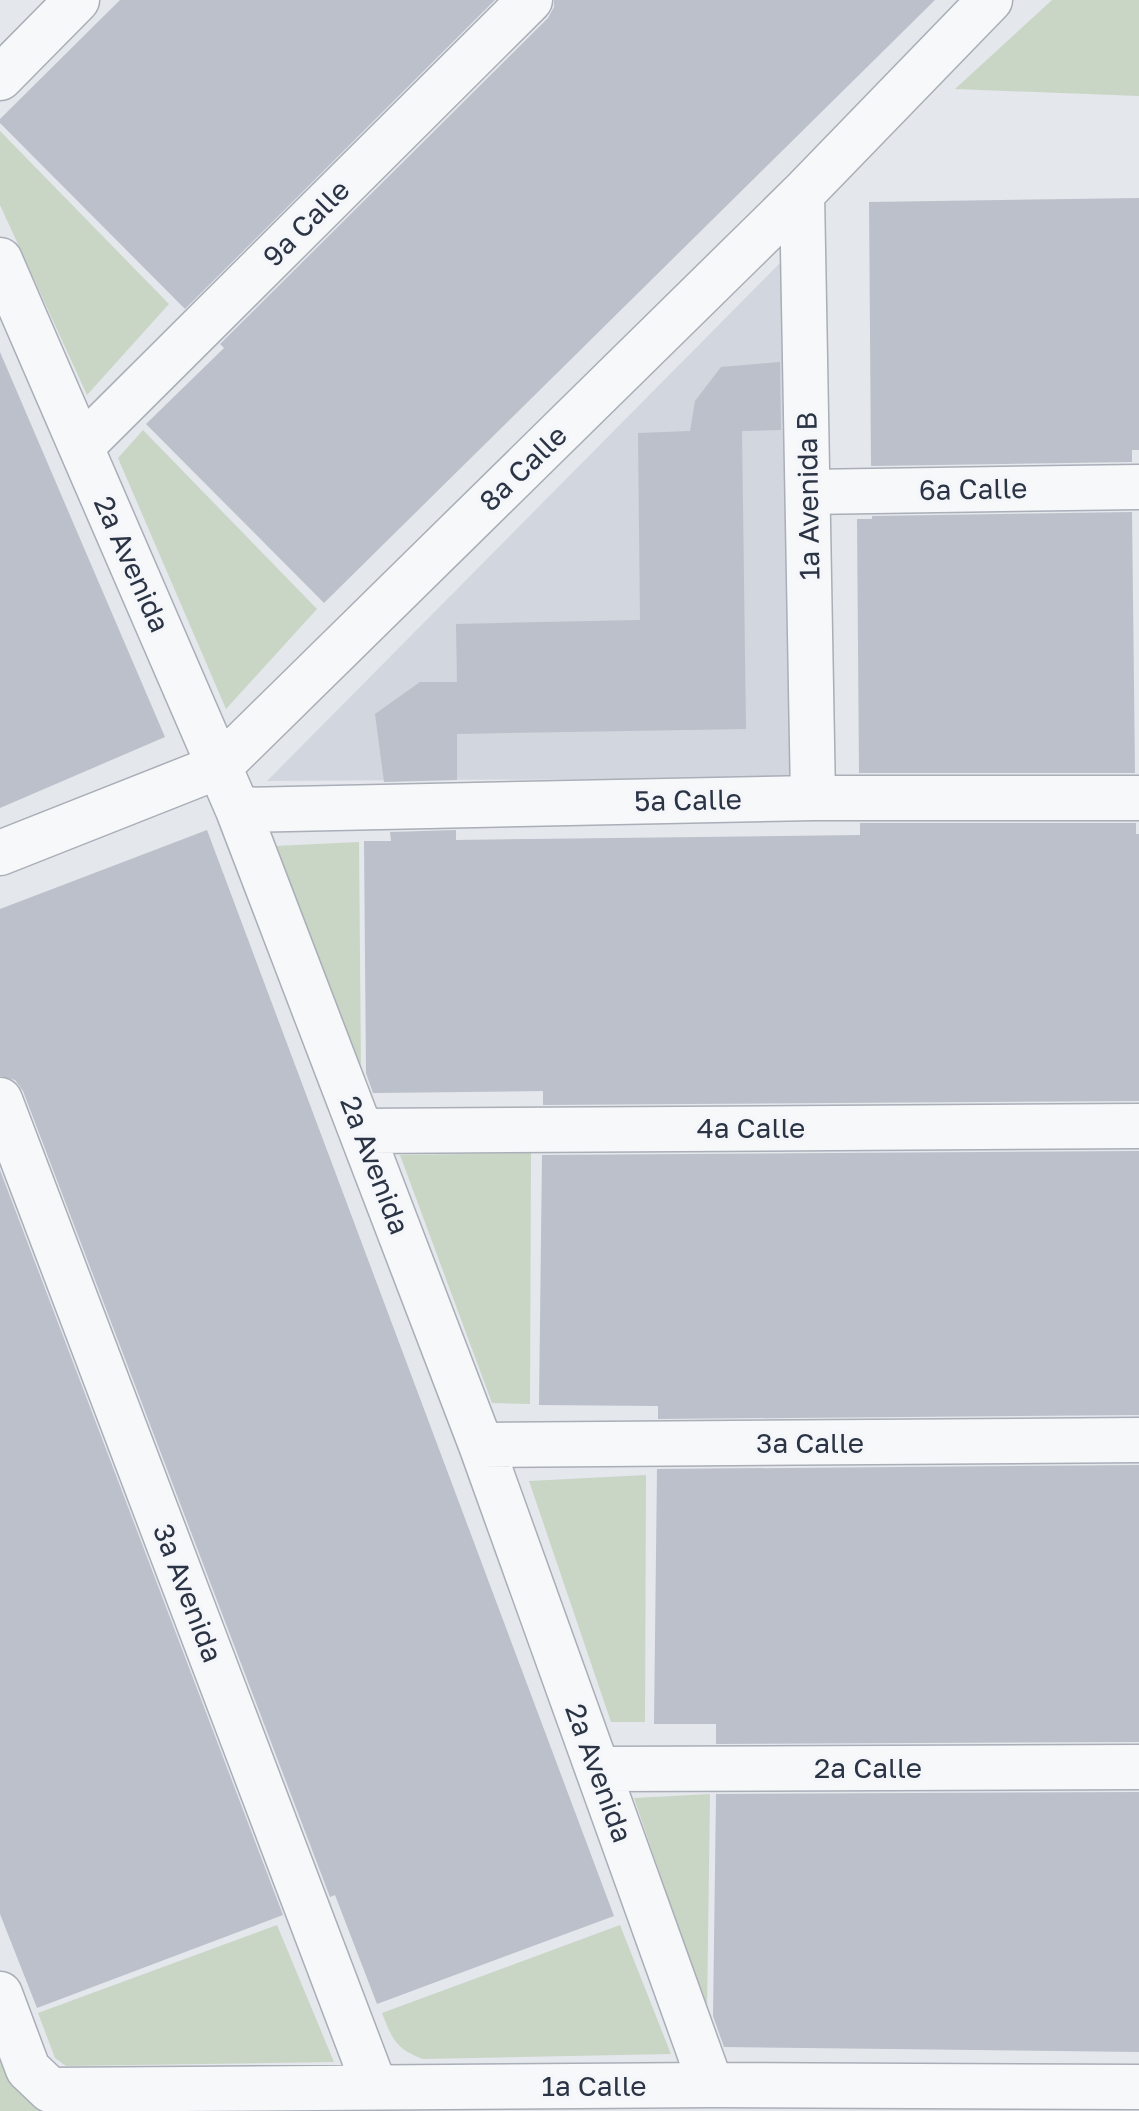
<svg xmlns="http://www.w3.org/2000/svg" width="1139" height="2111" viewBox="0 0 1139 2111" font-family="'Golos Text',sans-serif">
  <style>
    .built { fill: #d2d6de }
    .green { fill: #c9d6c5 }
    .building { fill: #bbc0ca }
    .lines { fill: none; stroke-linecap: round; stroke-linejoin: round }
    .street-casing { stroke: #a9aeb7; stroke-width: 47 }
    .street { stroke: #f7f8fa; stroke-width: 44 }
    .labels { text-anchor: middle; stroke-width: 7; stroke-linejoin: round; paint-order: stroke }
    .street-label { font-size: 28px; fill: #2b3445; stroke: #f4f6f9 }
  </style>
  <rect width="100%" height="100%" fill="#e4e7ec"/>
  <path class="built" d="M 787,256 L 795,778 L 267,781 Z"/>
  <path class="green" d="M 1052,0 L 1139,0 L 1139,96 L 955,89 Z
    M 0,131 L 169,304 L 87,395 L 0,205 Z
    M 143,430 L 317,609 L 226,709 L 118,458 Z
    M 359,842 L 361,1070 L 275,846 Z
    M 531,1153 L 530,1404 L 492,1403 L 400,1155 Z
    M 646,1475 L 645,1722 L 611,1722 L 529,1481 Z
    M 710,1794 L 707,2012 L 634,1798 Z
    M 277,1925 L 334,2062 L 66,2066 L 55,2058 L 38,2013 Z
    M 620,1925 L 671,2054 L 423,2059 C 396,2049 392,2039 382,2013 Z
    M 6,2058 L 28,2097 L 41,2111 L 0,2111 L 0,2060 Z"/>
  <path class="building" d="M 120,0 L 495,0 L 185,309 L 0,123 L 0,119 Z
    M 554,0 L 935,0 L 324,603 L 146,424 L 224,348 L 220,344 L 548,18 L 554,7 Z
    M 1139,198 L 1139,450 L 1132,450 L 1132,462 L 871,466 L 869,202 Z
    M 0,352 L 165,737 L 0,808 Z
    M 780,362 L 781,430 L 742,431 L 746,729 L 457,734 L 457,780 L 384,782 L 375,714 L 420,682 L 457,682 L 456,624 L 640,620 L 638,433 L 690,431 L 695,401 L 721,367 Z
    M 1132,512 L 1135,773 L 859,773 L 857,519 L 872,519 L 872,516 Z
    M 860,823 L 1136,823 L 1136,834 L 1139,834 L 1139,1101 L 543,1105 L 543,1091 L 373,1093 L 366,1073 L 364,841 L 391,841 L 390,832 L 456,830 L 456,840 L 860,835 Z
    M 207,830 L 614,1916 L 377,2004 L 335,1895 L 330,1897 L 23,1091 L 15,1080 L 0,1076 L 0,909 Z
    M 1139,1151 L 1139,1415 L 658,1419 L 658,1406 L 539,1405 L 542,1155 Z
    M 0,1170 L 283,1915 L 37,2008 L 0,1914 Z
    M 1139,1465 L 1139,1742 L 716,1744 L 716,1724 L 654,1724 L 657,1469 Z
    M 1139,1792 L 1139,2052 L 724,2047 L 713,2016 L 716,1794 Z"/>
  <g class="lines">
    <g class="street-casing">
      <path id="street" d="M 0,78 L 77,0
        M 802,194 L 813,798
        M 0,260 L 238,810 L 481,1445 L 711,2085
        M 81,447 L 530,0
        M 808,492 L 1139,487
        M 238,810 L 813,798 L 1139,798
        M 0,853 L 220,766 L 802,194 L 990,0
        M 0,1100 L 375,2087
        M 362,1131 L 1139,1126
        M 481,1445 L 1139,1440
        M 598,1769 L 1139,1767
        M 0,1994 L 28,2069 L 50,2090 L 711,2085 L 1139,2087"/>
    </g>
    <use href="#street" class="street"/>
  </g>
  <g class="labels">
    <g class="street-label">
      <text transform="translate(306 223) rotate(-45)" y="10">9a Calle</text>
      <text transform="translate(523 468) rotate(-44)" y="10">8a Calle</text>
      <text transform="translate(973 489) rotate(-1)" y="10">6a Calle</text>
      <text transform="translate(808 496) rotate(-91)" y="10">1a Avenida B</text>
      <text transform="translate(132 564) rotate(66)" y="10">2a Avenida</text>
      <text transform="translate(688 800) rotate(-1)" y="10">5a Calle</text>
      <text x="751" y="1138">4a Calle</text>
      <text transform="translate(375 1165) rotate(69)" y="10">2a Avenida</text>
      <text x="810" y="1453">3a Calle</text>
      <text transform="translate(188 1593) rotate(69)" y="10">3a Avenida</text>
      <text x="868" y="1778">2a Calle</text>
      <text transform="translate(599 1773) rotate(70)" y="10">2a Avenida</text>
      <text x="594" y="2096">1a Calle</text>
    </g>
  </g>
</svg>
